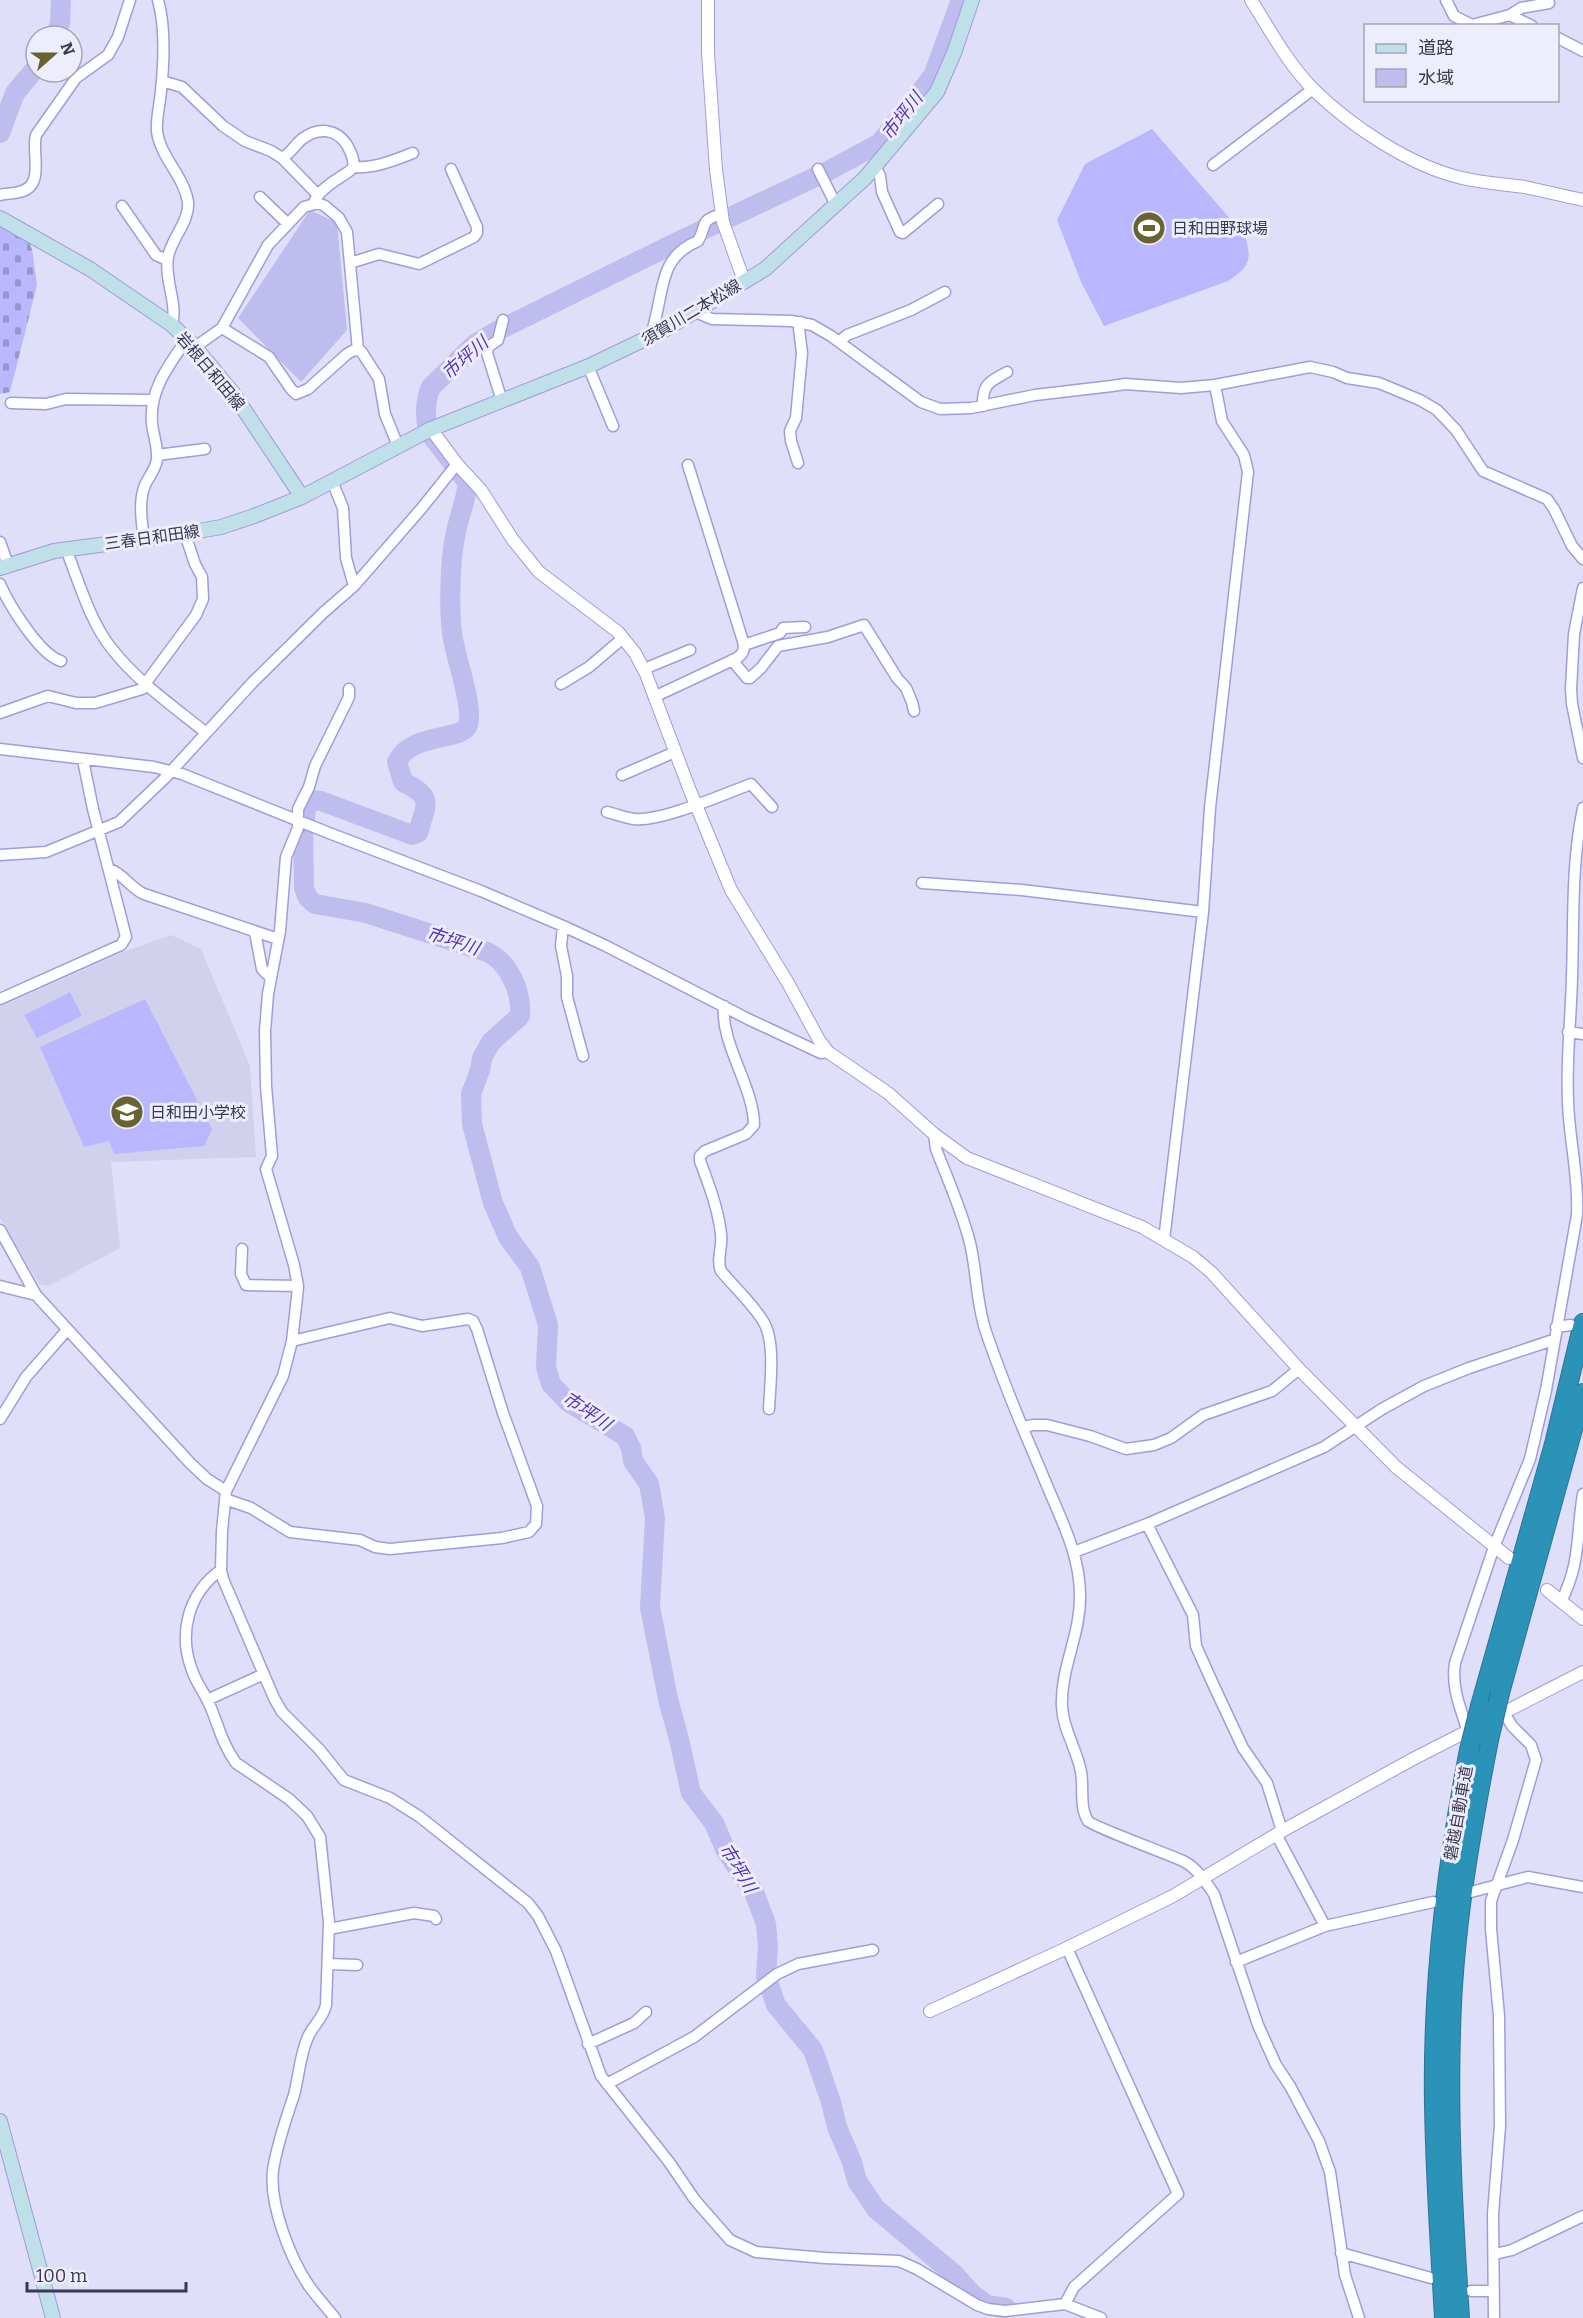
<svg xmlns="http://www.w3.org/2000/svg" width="1583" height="2318" viewBox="0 0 1583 2318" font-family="Bitter,'Noto Sans JP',serif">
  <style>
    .built { fill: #d1d1ee }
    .cemetery { fill: url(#cemetery-stones) }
    .garden { fill: #bab7fe }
    .water { fill: #bebded }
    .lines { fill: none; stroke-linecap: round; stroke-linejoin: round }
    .river { stroke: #bebded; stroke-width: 20 }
    .minor-casing { stroke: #9f9ddb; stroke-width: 13 }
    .tertiary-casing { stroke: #9f9ddb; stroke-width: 14 }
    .secondary-casing { stroke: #9f9ddb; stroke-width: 16 }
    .motorway-casing { stroke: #307494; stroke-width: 20 }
    .minor { stroke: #fff; stroke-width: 10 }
    .tertiary { stroke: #fff; stroke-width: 12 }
    .secondary { stroke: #bfdfe9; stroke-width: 14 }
    .motorway { stroke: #2b93b7; stroke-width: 18 }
    .motorway-bridge-casing { stroke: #307494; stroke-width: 20; stroke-linecap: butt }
    .motorway-bridge { stroke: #2b93b7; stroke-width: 18 }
    .labels { text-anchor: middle; stroke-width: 6; stroke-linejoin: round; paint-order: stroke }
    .poi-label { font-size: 16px; fill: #3a3952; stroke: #ededfb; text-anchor: start }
    .street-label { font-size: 16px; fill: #3a3952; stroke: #ededfb }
    .water-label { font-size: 18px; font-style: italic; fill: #5333bb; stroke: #ededfb }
  </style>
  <defs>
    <pattern id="cemetery-stones" width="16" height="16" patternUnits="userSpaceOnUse" patternTransform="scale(1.5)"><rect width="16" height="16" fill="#bab7fe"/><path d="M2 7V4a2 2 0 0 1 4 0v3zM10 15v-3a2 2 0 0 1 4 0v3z" fill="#9896d0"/></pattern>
  </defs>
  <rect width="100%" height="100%" fill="#dfdff9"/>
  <path class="built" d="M 171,935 L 201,949 L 250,1066 L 256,1157 L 111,1162 L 120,1248 L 49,1286 L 39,1284 L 0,1218 L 0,1007 L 124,952 Z"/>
  <path class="cemetery" d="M 0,225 L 27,239 L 32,249 L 37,285 L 10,392 L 0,394 Z"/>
  <path class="garden" d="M 1152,129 L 1245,236 C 1252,260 1250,267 1228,281 L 1104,326 L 1081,282 L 1057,220 L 1085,164 Z
    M 70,992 L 82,1016 L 37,1038 L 24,1015 Z
    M 145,999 L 212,1129 L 204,1146 L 114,1154 L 109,1141 L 84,1147 L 40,1047 Z"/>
  <path class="water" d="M 310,210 L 337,223 L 347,330 L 301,382 L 238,318 Z"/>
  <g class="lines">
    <path class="river" d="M 961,0 L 933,76 L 880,143 L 826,172 L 673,244 L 495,332 L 475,344 L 431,387 C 425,399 425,418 428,431 L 468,483 C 466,501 458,519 455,537 C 450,561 449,609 452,633 C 454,654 476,711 467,727 C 459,740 409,734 397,762 L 403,782 C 435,798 426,803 418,833 L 412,835 L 407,833 L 321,801 L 308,800 L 303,826 L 304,888 L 308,898 L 315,904 L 366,913 L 487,952 C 509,962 522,992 520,1016 L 491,1042 L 482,1058 L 480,1070 L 471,1094 L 472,1124 L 493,1203 L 508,1237 L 530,1267 L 548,1325 L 546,1367 L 551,1384 L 568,1402 L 625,1436 L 631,1448 L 633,1461 L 649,1484 L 655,1518 L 650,1607 L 668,1699 L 679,1739 L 691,1793 L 714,1823 L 726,1851 L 754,1892 L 766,1924 L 768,1946 L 766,1976 L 776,2005 L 813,2050 L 831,2102 L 837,2127 L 852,2162 L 857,2181 L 876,2209 L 954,2274 L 971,2293 L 987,2305 L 1006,2308
      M 56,36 L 60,23 L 61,0
      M 0,133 L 15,93 L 36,68"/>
    <g class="minor-casing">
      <path id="minor" d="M 158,0 C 166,28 164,62 161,91 C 160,104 156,118 157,131 C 160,157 184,176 188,202 C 190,221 171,239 168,257 C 164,280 178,303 172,325
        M 1446,0 L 1454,16 L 1472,25 L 1510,15 L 1532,26
        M 1510,15 L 1521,8 L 1549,3
        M 1558,38 L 1583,51
        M 162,81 L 182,87 L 223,126 L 245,141 L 271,151 L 282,158 L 318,195
        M 282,158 C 291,153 295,145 302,139 C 318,127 336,128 347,145 C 350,151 355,159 353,167 C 351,173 323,184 315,200
        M 1213,165 L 1313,89
        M 875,166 L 880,176 L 882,192 L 900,232 L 903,233 L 938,204
        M 353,167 C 373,169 395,160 413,153
        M 818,169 L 836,205
        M 0,195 C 7,193 13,194 19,192 C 46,187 31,152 36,135 L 76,78 L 108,55 L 118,37 L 130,0
        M 260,197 L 288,224
        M 122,206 L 156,255 L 167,260
        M 350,263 L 379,254 L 419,264 L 474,237 L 477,233 L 477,227 L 451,169
        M 695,312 L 712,319 L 791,321 L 812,325 L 831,336 L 921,402 L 940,409 L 971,408 L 1035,395 L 1112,386 L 1125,384 L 1181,388 L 1215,385 L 1310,367 L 1333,372 L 1347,378 L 1379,383 L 1420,400 L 1437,410 L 1456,430 L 1483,471 L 1547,499 L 1554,509 L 1572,546 L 1583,559
        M 222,328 L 269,357 L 291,389 L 296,394 L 308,389 L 347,354 L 354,350 L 361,351 L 379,379 L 385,414 L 398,446
        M 655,336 L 653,331 L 654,324 C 664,290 659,257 698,241 C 708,224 698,221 722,214
        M 839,342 L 847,335 L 911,310 L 945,292
        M 195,347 L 222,328 L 268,245 L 304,207 L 318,203 L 325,206 L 339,218 L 347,232 L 358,350
        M 588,366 L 613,426
        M 502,401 L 487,353 L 488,347 L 498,340 L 503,320
        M 11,403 L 46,404 L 66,399 L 152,400
        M 983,406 C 982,383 990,382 1007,372
        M 157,455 L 205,449
        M 798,463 L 791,441 L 790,431 L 796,418 L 802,353 L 799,329 L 801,322
        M 332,481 L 343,508 L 346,558 L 354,586
        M 144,540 C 142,522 138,502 145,485 C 149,476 156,469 157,459 C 158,446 153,435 152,423 C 149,390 169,365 187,339
        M 0,542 L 8,565
        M 66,549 C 79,582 90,622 112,649 C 138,682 173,706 205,732
        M 0,584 C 9,605 40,655 61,661
        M 1583,588 L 1574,634 L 1571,689 L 1572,704 L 1583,758
        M 744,645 L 780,633 L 783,628 L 805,627
        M 732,660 L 747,678 L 750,678 L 761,668 L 778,646 L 828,637 L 864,625 L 897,678 L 906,688 L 912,702 L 914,711
        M 644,669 L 690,650
        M 145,684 L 196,615 L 203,599 L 202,577 L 195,564 L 185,534
        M 561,684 L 589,667 L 623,638
        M 349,689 L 349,697 L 315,766 L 309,787 L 298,809 L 298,828 L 286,857 L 280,931 L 268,994 L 265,1031 L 266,1086 L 272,1156 L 266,1169 L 294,1265 L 298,1286 L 297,1297 L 292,1341 L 283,1376 L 226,1491 L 222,1531 L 221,1570 L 223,1579 L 274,1698 L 282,1712 L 319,1749 L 344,1780 L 390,1798 L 420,1817 L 528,1903 L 538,1916 L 556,1951 L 601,2076 L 669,2162 L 695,2200 L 730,2240 L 756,2252 L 825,2258 L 899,2261 L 917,2269 L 977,2305 L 988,2309 L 1005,2311 L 1065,2304 L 1101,2318
        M 654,697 L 737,658 C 745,653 745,647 742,638 L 688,465
        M 0,713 L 48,696 L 76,703 L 95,703 L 142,689 L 147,685
        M 0,749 L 154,767 L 182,774 L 329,833 L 481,891 L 563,926 L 606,946 L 748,1019 L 808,1047 L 821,1053 L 828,1052
        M 622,775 L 675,752
        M 607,812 C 616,814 625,818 634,819 C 661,822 724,794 751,784 L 772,807
        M 0,855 L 46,852 L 119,822 L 164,779 L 253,682 L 324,612 L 354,586 L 421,509 L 457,464
        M 109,869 C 123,873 130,888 144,894 L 278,939
        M 922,883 L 1022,890 L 1203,912
        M 563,926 L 561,946 L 567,976 L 567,997 L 583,1056
        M 255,932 L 262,969 L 271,978
        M 0,999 L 121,945 L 126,937 L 93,809 L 83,760
        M 724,1006 C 720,1043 754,1087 754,1125 L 746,1134 L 705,1151 L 700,1156 L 700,1161 C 709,1185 718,1208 721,1234 C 723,1247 716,1259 721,1271 C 734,1287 752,1303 763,1321 C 776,1341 770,1385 769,1409
        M 1568,1032 L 1583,1034
        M 934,1134 L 936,1149 C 948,1180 962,1211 970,1243 C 977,1272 976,1303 986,1332 C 1002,1379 1021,1425 1041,1471 C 1057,1512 1080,1551 1080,1595 C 1081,1634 1060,1669 1062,1707 C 1063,1730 1077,1749 1081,1772 C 1084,1787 1079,1807 1088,1821 C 1092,1826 1170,1855 1183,1861 C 1196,1867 1206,1882 1214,1894 L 1258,2025 L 1276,2065 L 1290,2086 L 1319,2141 L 1330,2172 L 1345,2275 L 1359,2318
        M 0,1230 L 36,1295 L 190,1463 L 207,1479 L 226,1491
        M 1164,1240 L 1203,912 L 1210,808 L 1248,472 L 1244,455 L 1222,421 L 1215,385
        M 242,1249 L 241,1274 L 246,1285 L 298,1286
        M 0,1286 L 36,1295
        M 1556,1327 L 1571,1325
        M 0,1419 L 26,1377 L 67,1330
        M 1023,1427 L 1033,1425 L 1047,1425 L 1090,1436 L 1126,1449 L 1154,1445 L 1171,1438 L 1203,1415 L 1272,1391 L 1299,1369
        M 225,1499 L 251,1508 L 290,1532 L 360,1540 L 375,1547 L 390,1549 L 502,1538 L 529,1532 L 536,1524 L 537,1506 L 503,1413 L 477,1329 L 473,1321 L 468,1319 L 422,1326 L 390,1318 L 292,1341
        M 1147,1524 L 1193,1615 L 1196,1646 L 1213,1684 L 1243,1748 L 1267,1783 L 1282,1831
        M 1074,1552 L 1147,1524 L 1324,1447 L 1382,1409 L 1424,1386 L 1469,1368 L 1553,1340
        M 221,1570 C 188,1593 178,1634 192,1670 C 196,1683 206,1695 211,1708 C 219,1728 223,1745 236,1763 L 289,1799 L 307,1816 L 320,1837 L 329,1922 L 326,2005 C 323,2019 313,2025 308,2037 C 300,2054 299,2076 294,2095 C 286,2119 277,2144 273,2170 C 269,2204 290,2258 309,2286 C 317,2297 327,2308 335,2318
        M 1561,1602 C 1581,1562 1576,1536 1583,1494
        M 207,1700 L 264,1674
        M 1468,1732 C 1461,1709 1451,1688 1455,1663 L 1494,1547 L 1530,1459 L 1546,1390 L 1577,1215 C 1579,1176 1569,1139 1568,1101 C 1566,1059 1571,1019 1572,977 C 1574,920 1571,865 1583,808
        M 1276,1834 L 1325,1926
        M 1471,1892 L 1528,1877 L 1583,1887
        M 329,1929 L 414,1913 L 434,1916 L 436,1919
        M 1236,1962 L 1325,1926 L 1433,1902
        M 328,1964 L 357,1965
        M 588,2044 L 634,2023 L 646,2012
        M 607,2084 L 694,2037 L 777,1974 L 798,1964 L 873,1950
        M 1341,2253 L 1431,2278
        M 1495,2254 L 1512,2250 L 1583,2216
        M 1471,2291 L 1493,2291
        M 1065,2304 L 1074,2287 L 1178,2194 L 1067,1948
        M 1494,2318 L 1493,2214 L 1500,2126 L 1499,2016 L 1491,1929 L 1491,1901 L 1513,1840 L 1536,1760 L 1531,1745 L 1512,1726 L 1504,1713"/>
    </g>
    <g class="tertiary-casing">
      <path id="tertiary" d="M 708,0 L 708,53 L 716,170 L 723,222 L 744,281
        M 1251,0 C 1270,30 1288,64 1314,90 C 1351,126 1410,166 1462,178 C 1482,183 1504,184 1525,187 C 1544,191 1564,196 1583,200
        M 431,429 L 457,464 L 481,490 L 513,540 L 539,572 L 618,632 L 635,653 L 646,674 L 689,788 L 731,890 L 788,983 L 819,1040 L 828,1052 L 888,1093 L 934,1134 L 967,1158 L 1142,1227 L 1193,1257 L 1211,1272 L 1299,1369 L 1396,1467 L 1509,1558
        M 1547,1590 L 1583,1619
        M 930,2011 L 1067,1948 L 1173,1896 L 1282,1831 L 1413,1759 L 1583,1672"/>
    </g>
    <g class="secondary-casing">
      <path id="secondary" d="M 0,218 L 90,269 L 172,325 L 195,347 L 233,393 L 302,497
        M 0,568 L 54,551 L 182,534 L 221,527 L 254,516 L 302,497 L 431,429 L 589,366 L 666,329 L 765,269 L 865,178 L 937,92 L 954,53 L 972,0
        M 0,2121 L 53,2318"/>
    </g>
    <g class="motorway-casing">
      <path id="motorway" d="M 1500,1693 L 1583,1393
        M 1480,1706 L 1554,1444 L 1583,1323
        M 1444,2318 C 1440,2247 1435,2175 1434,2104 C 1432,1985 1446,1866 1469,1750
        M 1460,2318 C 1454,2223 1448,2128 1451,2032 C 1453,1934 1470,1837 1489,1740"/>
    </g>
    <use href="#minor" class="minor"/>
    <use href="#tertiary" class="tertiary"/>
    <use href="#secondary" class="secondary"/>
    <use href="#motorway" class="motorway"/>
    <g class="motorway-bridge-casing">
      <path id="motorway-bridge" d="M 1489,1740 L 1500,1693
        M 1469,1750 L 1480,1706"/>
    </g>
    <use href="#motorway-bridge" class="motorway-bridge"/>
  </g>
  <defs>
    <g id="stadium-disc" transform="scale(1.725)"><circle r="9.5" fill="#676431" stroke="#ededfb"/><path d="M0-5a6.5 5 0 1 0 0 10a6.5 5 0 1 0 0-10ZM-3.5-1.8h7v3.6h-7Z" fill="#fff"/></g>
    <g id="school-disc" transform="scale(1.725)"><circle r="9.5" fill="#676431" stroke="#ededfb"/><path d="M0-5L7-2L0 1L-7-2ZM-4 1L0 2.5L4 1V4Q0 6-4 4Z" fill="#fff"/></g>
  </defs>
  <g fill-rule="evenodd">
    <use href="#stadium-disc" x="1149" y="228"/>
    <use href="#school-disc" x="127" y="1112"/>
  </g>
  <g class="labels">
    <g class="poi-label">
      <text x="1172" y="234">日和田野球場</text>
      <text x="150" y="1118">日和田小学校</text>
    </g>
    <g class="street-label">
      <text transform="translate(691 312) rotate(-31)" y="6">須賀川二本松線</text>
      <text transform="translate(211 371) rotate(50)" y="6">岩根日和田線</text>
      <text transform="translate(152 537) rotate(-8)" y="6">三春日和田線</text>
      <text transform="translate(1458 1813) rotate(-80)" y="6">磐越自動車道</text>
    </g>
    <g class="water-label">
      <text transform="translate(902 116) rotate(-52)" y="6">市坪川</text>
      <text transform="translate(465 358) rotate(-41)" y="6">市坪川</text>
      <text transform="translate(453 941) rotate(18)" y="6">市坪川</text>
      <text transform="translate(587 1411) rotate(34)" y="6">市坪川</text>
      <text transform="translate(738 1868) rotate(59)" y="6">市坪川</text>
    </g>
  </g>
  <rect x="1364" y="24" width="195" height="78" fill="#ededfb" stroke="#a5a5b7" stroke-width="1.5"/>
  <rect x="1376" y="44" width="30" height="9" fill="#bfdfe9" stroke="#a5a5b7" stroke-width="1.5"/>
  <text x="1418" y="54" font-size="18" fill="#3a3952">道路</text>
  <rect x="1376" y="69" width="30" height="18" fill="#bebded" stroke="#a5a5b7" stroke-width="1.5"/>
  <text x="1418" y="84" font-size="18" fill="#3a3952">水域</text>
  <g transform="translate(54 54) rotate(69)"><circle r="28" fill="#ededfb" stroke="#a5a5b7" stroke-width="1.5"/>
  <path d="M0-4.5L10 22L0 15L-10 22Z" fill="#676431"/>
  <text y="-9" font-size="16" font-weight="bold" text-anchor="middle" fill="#3a3952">N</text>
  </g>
  <path d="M27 2282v9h159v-9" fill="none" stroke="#3a3952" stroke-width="3"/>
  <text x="36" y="2282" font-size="18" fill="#3a3952" stroke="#ededfb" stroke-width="4.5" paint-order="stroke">100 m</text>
</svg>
